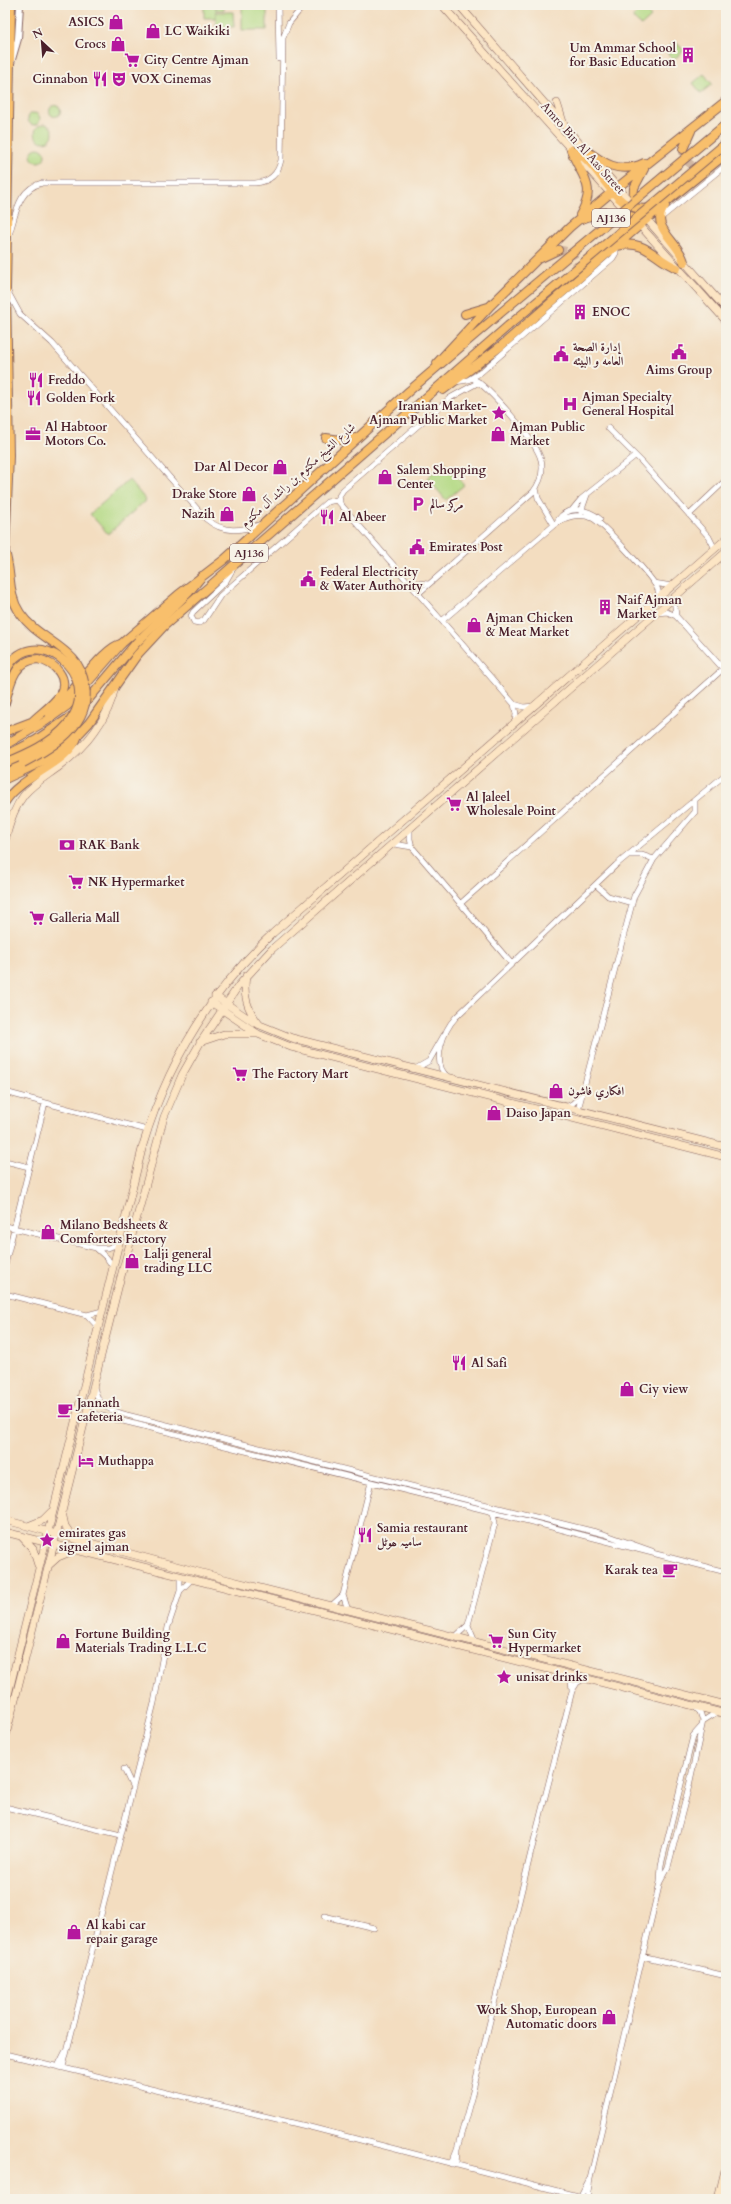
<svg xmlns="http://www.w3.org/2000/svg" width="731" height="2204" viewBox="0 0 731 2204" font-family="Cardo,Amiri,serif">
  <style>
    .green { fill: #b3d983; stroke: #7e7c57 }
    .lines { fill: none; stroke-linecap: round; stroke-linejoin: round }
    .primary-tunnel { stroke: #d1b7a2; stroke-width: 8; stroke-dasharray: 8 4; stroke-linecap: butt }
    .minor-casing { stroke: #85625f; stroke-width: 6 }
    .tertiary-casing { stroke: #85625f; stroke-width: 8 }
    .secondary-casing { stroke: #85625f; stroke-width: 8 }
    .primary-casing { stroke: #85625f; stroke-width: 10 }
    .trunk-casing { stroke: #85625f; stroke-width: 10 }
    .minor { stroke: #fff; stroke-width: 5 }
    .tertiary { stroke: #fff; stroke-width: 6 }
    .secondary { stroke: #fce5c4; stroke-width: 7 }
    .primary { stroke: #f8bf6c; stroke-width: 8 }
    .trunk { stroke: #f8bf6c; stroke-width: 8 }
    .primary-bridge-casing { stroke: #85625f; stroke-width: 10; stroke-linecap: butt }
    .trunk-bridge-casing { stroke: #85625f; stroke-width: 10; stroke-linecap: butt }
    .primary-bridge { stroke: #f8bf6c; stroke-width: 8 }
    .trunk-bridge { stroke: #f8bf6c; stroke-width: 8 }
    .labels { text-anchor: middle; stroke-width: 4; stroke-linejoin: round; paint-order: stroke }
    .shield { fill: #f7f3e8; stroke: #7e5f64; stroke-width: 1 }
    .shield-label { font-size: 11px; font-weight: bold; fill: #4a1f2b }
    .poi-label { font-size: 12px; font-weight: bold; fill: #4a1f2b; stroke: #f7f3e8; text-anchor: start }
    .street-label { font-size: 12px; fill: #4a1f2b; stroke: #f7f3e8 }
  </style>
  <rect width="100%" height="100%" fill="#f7f3e8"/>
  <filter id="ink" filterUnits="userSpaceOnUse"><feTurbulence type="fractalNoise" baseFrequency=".025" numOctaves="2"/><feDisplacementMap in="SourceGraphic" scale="8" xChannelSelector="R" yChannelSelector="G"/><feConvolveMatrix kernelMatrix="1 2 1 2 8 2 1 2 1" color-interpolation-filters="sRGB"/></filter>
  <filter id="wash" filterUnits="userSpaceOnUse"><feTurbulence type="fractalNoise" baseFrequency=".012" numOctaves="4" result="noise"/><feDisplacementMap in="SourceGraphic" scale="16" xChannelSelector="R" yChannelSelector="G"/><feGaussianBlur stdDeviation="0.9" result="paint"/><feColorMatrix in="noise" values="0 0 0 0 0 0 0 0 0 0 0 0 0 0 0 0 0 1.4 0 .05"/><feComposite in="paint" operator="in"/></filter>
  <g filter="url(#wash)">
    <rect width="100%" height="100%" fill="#f3ddc0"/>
    <path class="green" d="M 204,5 L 215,5 L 216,9 L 216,5 L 224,5 L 224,10 L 216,10 L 215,18 L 204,18 Z
      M 242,5 L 267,5 L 267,30 L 242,30 Z
      M 643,8 L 651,17 L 641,26 L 632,17 Z
      M 216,12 L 233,12 L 234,27 L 216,27 Z
      M 675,41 L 684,51 L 673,60 L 665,50 Z
      M 704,74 L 712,84 L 701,93 L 693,83 Z
      M49.5 111a5.5 5.5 0 1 1 11 0a5.5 5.5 0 1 1-11 0Z
      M28 119a6 6 0 1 1 12 0a6 6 0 1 1-12 0Z
      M35 133a9 9 0 1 1 18 0a9 9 0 1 1-18 0Z
      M31 155a7 7 0 1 1 14 0a7 7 0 1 1-14 0Z
      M 444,462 L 464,485 L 446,500 L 427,478 Z
      M 129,480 L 146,500 L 108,534 L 90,514 Z"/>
  </g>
  <g filter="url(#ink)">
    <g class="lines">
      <path class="primary-tunnel" d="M 683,149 C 683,160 690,167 701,167
        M 558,250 C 571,249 579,258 576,271"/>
      <g class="minor-casing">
        <path id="minor" d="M 278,5 L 279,59
          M 662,217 L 726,165
          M 9,235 C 16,214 18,189 42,183 L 255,183 C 269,182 278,175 281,160 L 283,38 L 289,23 L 304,5
          M 8,292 L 20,314 L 52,343 L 206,519 C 224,534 241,531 261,524
          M 455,382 L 468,380 L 480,373 L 613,258 L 616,253 L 616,246
          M 608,428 L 641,461 L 709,537 L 715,549
          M 536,488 L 538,498 L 554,525
          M 340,501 L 339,496 L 343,490 L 450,398 L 479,382
          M 572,510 L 581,499 L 635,456
          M 581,512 L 587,495
          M 689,515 L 726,480
          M 558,520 C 568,505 587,508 600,519
          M 235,565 L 226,581 L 193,612 L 191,616 L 194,622 L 199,623 L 204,620 L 220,596 L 327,502 L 337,500 L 514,704 L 524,707 L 534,706
          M 410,582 L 428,584
          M 654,583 L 672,586
          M 419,593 L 533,492 C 540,483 544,472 541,460 C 537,442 489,387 472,378
          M 674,598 L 676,616
          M 657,613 L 667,612 L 676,616 L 726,672
          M 443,620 L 554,525 C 565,516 579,513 592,518 C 603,523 649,574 656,586 C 658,589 659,593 659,598
          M 514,704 L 516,714 L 515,723
          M 410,830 L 410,839 L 412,847 L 511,963
          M 394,844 L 412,847
          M 629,855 L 642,855 L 654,859
          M 596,885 L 608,896 L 632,903
          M 460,904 L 723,669
          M 415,1069 L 429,1061 L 444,1035
          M 448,1077 C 430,1063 444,1030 456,1017 L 616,865 L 726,774
          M 5,1092 L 147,1130
          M 566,1107 L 572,1104 L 581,1096
          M 578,1110 L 634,896 L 654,859 L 695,812 L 695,800
          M 5,1161 L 29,1167
          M 5,1226 L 96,1248 L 108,1248 L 118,1244
          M 97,1249 L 107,1258 L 113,1267
          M 5,1265 L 45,1103
          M 5,1294 L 87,1315 L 98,1327
          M 87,1315 L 102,1311
          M 94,1387 C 99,1408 108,1409 127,1415 L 604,1534 L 652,1551
          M 86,1412 L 493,1512 L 726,1572
          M 180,1591 L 191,1580
          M 331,1606 L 343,1595
          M 348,1610 L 343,1595 L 371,1482
          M 468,1625 L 475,1642
          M 455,1637 L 468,1625 L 495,1523 L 493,1512
          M 566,1674 L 571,1681 L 572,1690
          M 695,1707 L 700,1712 L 703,1721
          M 124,1769 L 133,1788
          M 5,1807 L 121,1835
          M 660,1882 L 668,1867 L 689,1786 L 703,1721 L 717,1712
          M 324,1916 L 374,1928
          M 642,1956 L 726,1976
          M 5,2054 L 306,2126 L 589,2199
          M 58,2066 L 65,2052
          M 63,2067 L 154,1703 L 168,1627 L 180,1591 L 180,1577
          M 451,2164 L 457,2149 L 472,2095 L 531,1852 L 572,1691 L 577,1683 L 585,1678
          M 456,2165 L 457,2150
          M 580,2197 L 589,2180
          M 587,2198 L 590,2179 L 660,1882 L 661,1865 L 693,1736 L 701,1727"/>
      </g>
      <g class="tertiary-casing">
        <path id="tertiary" d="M 11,63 L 18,39 L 20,5"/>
      </g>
      <g class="secondary-casing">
        <path id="secondary" d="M 442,5 L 627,212
          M 459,5 L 634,206
          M 557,103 L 564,125
          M 643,215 L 726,309
          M 636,221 L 726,321
          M 5,840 C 10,824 13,809 24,795 C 34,783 47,776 60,766 C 85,747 109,719 115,687
          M 246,976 C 243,996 247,1009 259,1024
          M 215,996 L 255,1023 L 292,1038 L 726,1147
          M 211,1002 L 258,1034 L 291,1047 L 726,1157
          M 200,1042 L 224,1034 L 256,1034
          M 62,1512 L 65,1526 L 74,1539
          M 5,1520 L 221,1578 L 726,1705
          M 28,1526 L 43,1520 L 51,1512
          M 5,1532 L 726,1714
          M 21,1536 L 33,1549 L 38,1565
          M 48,1566 L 58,1557 L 75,1550
          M 5,1707 L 143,1145 C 168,1062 210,992 273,933 L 726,539
          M 5,1739 L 120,1280 L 164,1117 L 182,1075 L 200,1043 L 239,985 L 272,949 L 726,552
          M 718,2199 L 726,2166
          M 726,2199 L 726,2198"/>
      </g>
      <g class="primary-casing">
        <path id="primary" d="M 583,148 C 603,163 619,175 644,163
          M 683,149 L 691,131
          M 571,150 C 603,161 611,216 651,208
          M 571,150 C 581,177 598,185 580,215
          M 665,206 C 648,228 680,242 684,262
          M 633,207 L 634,188 L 644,169
          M 582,219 C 608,208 617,213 642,219
          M 617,246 C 648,239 653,259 677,268
          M 541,258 L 558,250
          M 465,314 L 488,307
          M 437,363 L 489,307 L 570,227 L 613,191 L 726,101
          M 443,390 L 501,346 L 670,199 L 726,154
          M 326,438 L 341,440 L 356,438
          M 5,745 L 46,721 L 67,706 L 121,644 L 178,595 L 225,559 L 409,391 L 498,315
          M 5,779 L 48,759 L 73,740 L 89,723 L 137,655 L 164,626 L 508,326"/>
      </g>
      <g class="trunk-casing">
        <path id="trunk" d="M 5,551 L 9,456 L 6,289 L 11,5
          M 5,703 C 10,684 14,660 38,659 C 46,661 54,665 59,672 C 75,694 42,710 30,724
          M 82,707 L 136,643 L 189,592 L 202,576
          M 49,713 C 70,699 103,647 121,644
          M 5,732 L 34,721
          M 5,756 L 36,740 L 72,716
          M 5,771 L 23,763
          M 5,802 C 22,774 69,765 78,735"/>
      </g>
      <use href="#minor" class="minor"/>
      <use href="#tertiary" class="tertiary"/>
      <use href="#secondary" class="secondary"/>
      <use href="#primary" class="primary"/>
      <use href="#trunk" class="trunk"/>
      <g class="primary-bridge-casing">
        <path id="primary-bridge" d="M 498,315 L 726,124
          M 508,326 L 726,143"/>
      </g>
      <g class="trunk-bridge-casing">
        <path id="trunk-bridge" d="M 5,552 C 12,573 7,594 20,613 C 34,634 57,641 73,659 C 80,666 83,675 85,686 C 92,725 52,748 23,763
          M 5,674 C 27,616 110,673 67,725 C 52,743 27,754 5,763"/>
      </g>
      <use href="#primary-bridge" class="primary-bridge"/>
      <use href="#trunk-bridge" class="trunk-bridge"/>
    </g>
  </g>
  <defs>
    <g id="shop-bare" transform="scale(1.2)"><path d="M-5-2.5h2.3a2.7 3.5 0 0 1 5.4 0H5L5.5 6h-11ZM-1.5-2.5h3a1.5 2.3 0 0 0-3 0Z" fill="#b5179e" stroke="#f7f3e8" stroke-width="2.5" paint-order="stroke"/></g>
    <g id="building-bare" transform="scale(1.2)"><path d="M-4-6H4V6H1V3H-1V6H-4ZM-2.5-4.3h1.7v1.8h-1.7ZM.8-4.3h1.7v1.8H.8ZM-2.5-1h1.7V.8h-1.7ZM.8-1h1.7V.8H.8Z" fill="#b5179e" stroke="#f7f3e8" stroke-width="2.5" paint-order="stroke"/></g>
    <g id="supermarket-bare" transform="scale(1.2)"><path d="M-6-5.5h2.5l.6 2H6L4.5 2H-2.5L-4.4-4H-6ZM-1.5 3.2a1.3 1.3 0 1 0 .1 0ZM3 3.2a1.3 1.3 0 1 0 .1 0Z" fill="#b5179e" stroke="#f7f3e8" stroke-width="2.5" paint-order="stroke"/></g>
    <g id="restaurant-bare" transform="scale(1.2)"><path d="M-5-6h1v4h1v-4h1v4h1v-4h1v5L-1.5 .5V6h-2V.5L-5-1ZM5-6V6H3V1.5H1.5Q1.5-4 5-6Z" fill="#b5179e" stroke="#f7f3e8" stroke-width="2.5" paint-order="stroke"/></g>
    <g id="theatre-bare" transform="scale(1.2)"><path d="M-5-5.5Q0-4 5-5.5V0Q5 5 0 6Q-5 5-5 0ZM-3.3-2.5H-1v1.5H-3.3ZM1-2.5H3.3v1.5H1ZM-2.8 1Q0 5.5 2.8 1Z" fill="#b5179e" stroke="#f7f3e8" stroke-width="2.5" paint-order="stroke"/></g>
    <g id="civic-bare" transform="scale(1.2)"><path d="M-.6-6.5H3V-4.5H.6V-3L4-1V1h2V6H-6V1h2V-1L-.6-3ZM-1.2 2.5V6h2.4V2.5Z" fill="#b5179e" stroke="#f7f3e8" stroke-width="2.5" paint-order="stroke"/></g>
    <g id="hospital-bare" transform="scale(1.2)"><path d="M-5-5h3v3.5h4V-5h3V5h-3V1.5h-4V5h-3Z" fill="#b5179e" stroke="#f7f3e8" stroke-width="2.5" paint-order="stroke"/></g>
    <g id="sight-bare" transform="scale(1.2)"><path d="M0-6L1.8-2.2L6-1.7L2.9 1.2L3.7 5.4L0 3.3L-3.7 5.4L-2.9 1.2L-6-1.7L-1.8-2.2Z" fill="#b5179e" stroke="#f7f3e8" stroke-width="2.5" paint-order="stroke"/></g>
    <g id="office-bare" transform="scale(1.2)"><path d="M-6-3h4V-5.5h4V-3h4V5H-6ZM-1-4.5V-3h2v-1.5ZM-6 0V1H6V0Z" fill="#b5179e" stroke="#f7f3e8" stroke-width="2.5" paint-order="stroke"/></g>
    <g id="parking-bare" transform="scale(1.2)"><path d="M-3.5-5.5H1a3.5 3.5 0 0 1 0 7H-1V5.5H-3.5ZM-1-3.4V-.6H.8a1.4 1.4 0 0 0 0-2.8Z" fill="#b5179e" stroke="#f7f3e8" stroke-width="2.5" paint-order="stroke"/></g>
    <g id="bank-bare" transform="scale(1.2)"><path d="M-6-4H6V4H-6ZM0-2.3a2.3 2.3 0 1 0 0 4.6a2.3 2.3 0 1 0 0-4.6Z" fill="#b5179e" stroke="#f7f3e8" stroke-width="2.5" paint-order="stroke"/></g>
    <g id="cafe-bare" transform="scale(1.2)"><path d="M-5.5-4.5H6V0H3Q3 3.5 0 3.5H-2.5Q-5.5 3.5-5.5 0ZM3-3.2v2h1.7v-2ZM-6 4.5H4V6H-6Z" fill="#b5179e" stroke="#f7f3e8" stroke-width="2.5" paint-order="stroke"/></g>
    <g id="hotel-bare" transform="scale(1.2)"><path d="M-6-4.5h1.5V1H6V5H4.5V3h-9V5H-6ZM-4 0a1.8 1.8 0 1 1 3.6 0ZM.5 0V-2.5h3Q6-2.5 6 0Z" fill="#b5179e" stroke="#f7f3e8" stroke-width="2.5" paint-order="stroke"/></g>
  </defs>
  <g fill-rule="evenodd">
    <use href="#shop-bare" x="116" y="22"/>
    <use href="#shop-bare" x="153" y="31"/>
    <use href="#shop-bare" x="118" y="44"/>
    <use href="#building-bare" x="688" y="55"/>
    <use href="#supermarket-bare" x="132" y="60"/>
    <use href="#restaurant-bare" x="100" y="79"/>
    <use href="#theatre-bare" x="119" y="79"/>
    <use href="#building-bare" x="580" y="312"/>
    <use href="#civic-bare" x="679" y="352"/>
    <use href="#civic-bare" x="561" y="354"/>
    <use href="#restaurant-bare" x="36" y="380"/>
    <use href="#restaurant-bare" x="34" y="398"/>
    <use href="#hospital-bare" x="570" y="404"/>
    <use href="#sight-bare" x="499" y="413"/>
    <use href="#office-bare" x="33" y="434"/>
    <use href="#shop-bare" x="498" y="434"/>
    <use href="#shop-bare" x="280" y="467"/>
    <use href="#shop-bare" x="385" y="477"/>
    <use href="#shop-bare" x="249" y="494"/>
    <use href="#parking-bare" x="418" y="504"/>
    <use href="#shop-bare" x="227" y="514"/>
    <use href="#restaurant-bare" x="327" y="517"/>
    <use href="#civic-bare" x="417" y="547"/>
    <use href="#civic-bare" x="308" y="579"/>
    <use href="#building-bare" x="605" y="607"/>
    <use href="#shop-bare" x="474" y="625"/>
    <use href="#supermarket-bare" x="454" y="804"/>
    <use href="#bank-bare" x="67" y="845"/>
    <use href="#supermarket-bare" x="76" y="882"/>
    <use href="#supermarket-bare" x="37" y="918"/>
    <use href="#supermarket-bare" x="240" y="1074"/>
    <use href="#shop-bare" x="556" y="1091"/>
    <use href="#shop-bare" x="494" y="1113"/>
    <use href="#shop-bare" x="48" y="1232"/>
    <use href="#shop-bare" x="132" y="1261"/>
    <use href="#restaurant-bare" x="459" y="1363"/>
    <use href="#shop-bare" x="627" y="1389"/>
    <use href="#cafe-bare" x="65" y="1410"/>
    <use href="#hotel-bare" x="86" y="1461"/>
    <use href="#restaurant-bare" x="365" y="1535"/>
    <use href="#sight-bare" x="47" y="1540"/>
    <use href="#cafe-bare" x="670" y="1570"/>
    <use href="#shop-bare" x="63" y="1641"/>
    <use href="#supermarket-bare" x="496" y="1641"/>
    <use href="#sight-bare" x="504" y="1677"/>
    <use href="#shop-bare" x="74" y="1932"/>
    <use href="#shop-bare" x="609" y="2017"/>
  </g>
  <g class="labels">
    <g class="shield">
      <rect x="592" y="209" width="38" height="18" rx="3"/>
      <rect x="230" y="544" width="38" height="18" rx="3"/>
    </g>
    <g class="shield-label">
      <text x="611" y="222">AJ136</text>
      <text x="249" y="557">AJ136</text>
    </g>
    <g class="poi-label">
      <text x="104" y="26" text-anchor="end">ASICS</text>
      <text x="165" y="35">LC Waikiki</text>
      <text x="106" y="48" text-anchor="end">Crocs</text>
      <text x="676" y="52" text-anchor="end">Um Ammar School<tspan x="676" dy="14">for Basic Education</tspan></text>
      <text x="144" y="64">City Centre Ajman</text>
      <text x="88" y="83" text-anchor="end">Cinnabon</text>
      <text x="131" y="83">VOX Cinemas</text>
      <text x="592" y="316">ENOC</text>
      <text x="573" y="351">إدارة الصحة<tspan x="573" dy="14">العامه و البيئه</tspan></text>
      <text x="679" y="374" text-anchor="middle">Aims Group</text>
      <text x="48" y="384">Freddo</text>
      <text x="582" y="401">Ajman Specialty<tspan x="582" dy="14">General Hospital</tspan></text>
      <text x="46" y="402">Golden Fork</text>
      <text x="487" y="410" text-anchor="end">Iranian Market-<tspan x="487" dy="14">Ajman Public Market</tspan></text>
      <text x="45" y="431">Al Habtoor<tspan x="45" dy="14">Motors Co.</tspan></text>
      <text x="510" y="431">Ajman Public<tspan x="510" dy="14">Market</tspan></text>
      <text x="268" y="471" text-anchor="end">Dar Al Decor</text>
      <text x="397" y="474">Salem Shopping<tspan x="397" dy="14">Center</tspan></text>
      <text x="237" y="498" text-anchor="end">Drake Store</text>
      <text x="430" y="508">مركز سالم</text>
      <text x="215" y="518" text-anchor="end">Nazih</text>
      <text x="339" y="521">Al Abeer</text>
      <text x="429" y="551">Emirates Post</text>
      <text x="320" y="576">Federal Electricity<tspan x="320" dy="14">&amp; Water Authority</tspan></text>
      <text x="617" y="604">Naif Ajman<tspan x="617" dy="14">Market</tspan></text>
      <text x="486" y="622">Ajman Chicken<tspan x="486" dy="14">&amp; Meat Market</tspan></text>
      <text x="466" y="801">Al Jaleel<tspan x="466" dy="14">Wholesale Point</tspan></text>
      <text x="79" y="849">RAK Bank</text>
      <text x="88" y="886">NK Hypermarket</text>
      <text x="49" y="922">Galleria Mall</text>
      <text x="252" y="1078">The Factory Mart</text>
      <text x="568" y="1095">افكاري فاشون</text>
      <text x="506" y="1117">Daiso Japan</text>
      <text x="60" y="1229">Milano Bedsheets &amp;<tspan x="60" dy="14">Comforters Factory</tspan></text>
      <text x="144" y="1258">Lalji general<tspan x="144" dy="14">trading LLC</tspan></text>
      <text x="471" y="1367">Al Safi</text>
      <text x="639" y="1393">Ciy view</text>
      <text x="77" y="1407">Jannath<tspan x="77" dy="14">cafeteria</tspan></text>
      <text x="98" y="1465">Muthappa</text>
      <text x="377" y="1532">Samia restaurant<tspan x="377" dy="14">سامیہ ھوٹل</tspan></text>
      <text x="59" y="1537">emirates gas<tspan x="59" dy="14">signel ajman</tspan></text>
      <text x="658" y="1574" text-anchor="end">Karak tea</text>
      <text x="75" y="1638">Fortune Building<tspan x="75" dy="14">Materials Trading L.L.C</tspan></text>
      <text x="508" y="1638">Sun City<tspan x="508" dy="14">Hypermarket</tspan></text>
      <text x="516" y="1681">unisat drinks</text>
      <text x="86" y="1929">Al kabi car<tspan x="86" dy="14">repair garage</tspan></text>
      <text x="597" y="2014" text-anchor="end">Work Shop, European<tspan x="597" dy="14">Automatic doors</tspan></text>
    </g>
    <g class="street-label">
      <text transform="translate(583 148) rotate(48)" y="4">Amro Bin Al Aas Street</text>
      <text transform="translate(298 475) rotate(-42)" y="4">شارع الشيخ مكتوم بن راشد آل مكتوم</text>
    </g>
  </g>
  <rect width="731" height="2204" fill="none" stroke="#f7f3e8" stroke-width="20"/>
  <g transform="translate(42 42) rotate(334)" stroke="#f7f3e8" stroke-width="3" paint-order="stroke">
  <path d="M0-3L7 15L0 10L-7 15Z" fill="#4a1f2b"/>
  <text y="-6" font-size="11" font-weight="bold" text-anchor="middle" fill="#4a1f2b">N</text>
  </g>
</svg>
